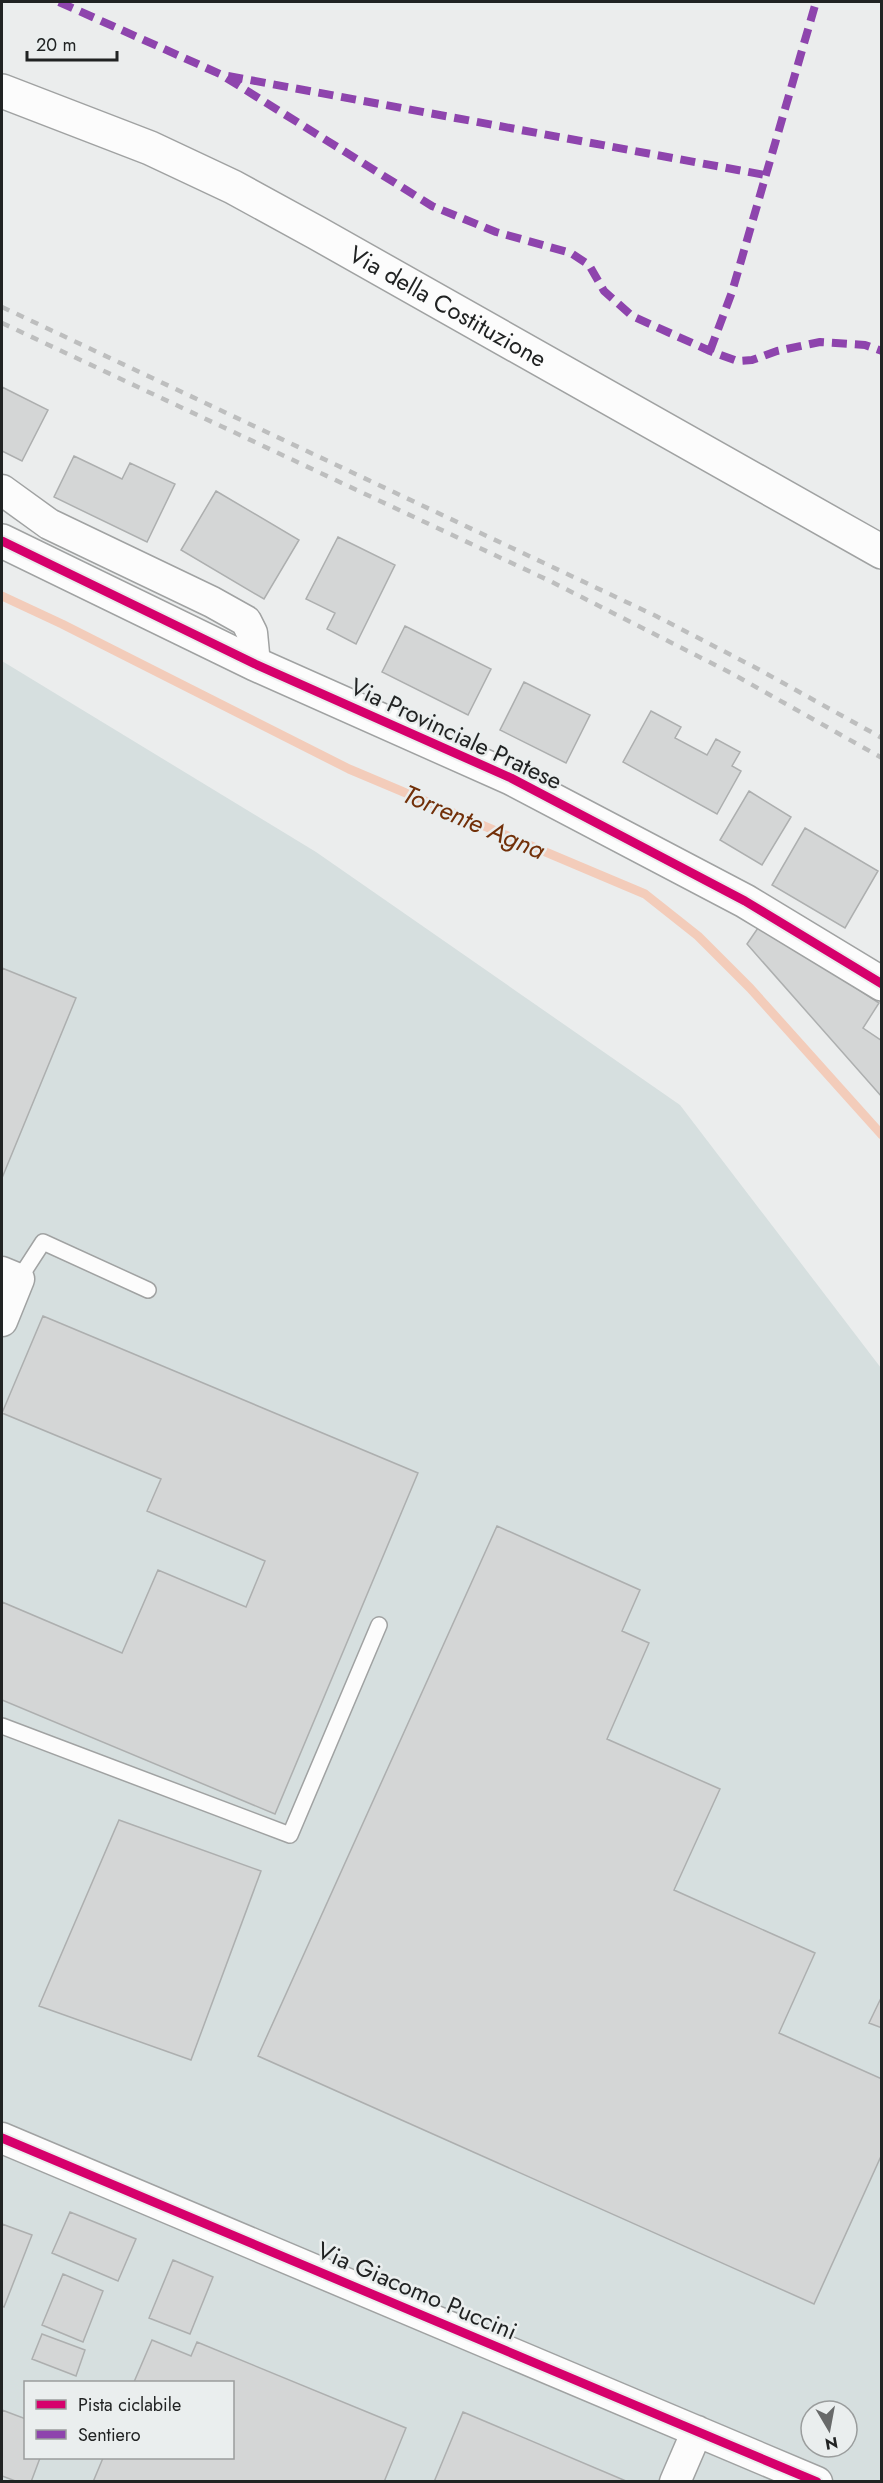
<svg xmlns="http://www.w3.org/2000/svg" width="883" height="2483" viewBox="0 0 883 2483" font-family="Jost,sans-serif">
  <style>
    .built { fill: #d6dfdf; fill-rule: evenodd }
    .lines { fill: none; stroke-linecap: round; stroke-linejoin: round }
    .stream { stroke: #f3ccba; stroke-width: 9 }
    .building { fill: #d4d6d6; stroke: #adafaf; stroke-width: 1.5 }
    .lane-casing { stroke: #a0a2a2; stroke-width: 18 }
    .street-casing { stroke: #a0a2a2; stroke-width: 33 }
    .secondary-casing { stroke: #a0a2a2; stroke-width: 36 }
    .lane { stroke: #fcfcfc; stroke-width: 15 }
    .street { stroke: #fcfcfc; stroke-width: 30 }
    .secondary { stroke: #fcfcfc; stroke-width: 33 }
    .rail { stroke: #bdbebe; stroke-width: 4.5; stroke-dasharray: 8 8; stroke-linecap: butt }
    .quiet { stroke: #8e44ad; stroke-width: 8; stroke-dasharray: 15 8; stroke-linecap: butt }
    .cycleway-casing { stroke: #eaeeee; stroke-width: 13 }
    .cycleway { stroke: #d6006c; stroke-width: 9 }
    .labels { text-anchor: middle; stroke-width: 5; stroke-linejoin: round; paint-order: stroke }
    .street-label { font-size: 24px; fill: #212323; stroke: #eaeeee }
    .water-label { font-size: 26px; font-style: italic; fill: #723009; stroke: #eaeeee }
  </style>
  <rect width="100%" height="100%" fill="#ebeded"/>
  <path class="built" d="M 2,661 L 316,852 L 680,1105 L 881,1368 L 881,2481 L 2,2481 ZM 26,2382 L 232,2382 L 232,2458 L 26,2458 ZM 811,2411 L 847,2411 L 847,2447 L 811,2447 Z"/>
  <g class="lines">
    <path class="stream" d="M 2,596 L 62,624 L 349,769 L 645,894 L 698,936 L 750,988 L 882,1135"/>
  </g>
  <path class="building" d="M 2,387 L 48,410 L 22,461 L 2,451 Z
    M 74,456 L 122,479 L 130,463 L 175,484 L 147,542 L 54,497 Z
    M 216,491 L 299,540 L 264,599 L 181,550 Z
    M 338,537 L 395,565 L 356,644 L 327,629 L 335,613 L 306,599 Z
    M 405,626 L 491,669 L 468,715 L 382,672 Z
    M 524,682 L 590,715 L 566,763 L 500,730 Z
    M 651,711 L 681,727 L 675,738 L 707,755 L 716,739 L 740,752 L 732,766 L 741,771 L 717,814 L 623,762 Z
    M 749,791 L 791,817 L 762,865 L 720,840 Z
    M 805,828 L 878,871 L 845,928 L 772,885 Z
    M 760,925 L 879,1003 L 863,1028 L 882,1041 L 882,1097 L 747,944 Z
    M 2,968 L 76,998 L 2,1178 Z
    M 43,1316 L 418,1473 L 275,1814 L 2,1700 L 2,1602 L 122,1653 L 158,1570 L 246,1607 L 265,1561 L 147,1511 L 161,1479 L 2,1413 Z
    M 497,1526 L 640,1590 L 622,1631 L 649,1643 L 607,1739 L 720,1789 L 674,1890 L 815,1953 L 779,2033 L 882,2079 L 882,2154 L 814,2304 L 258,2056 Z
    M 119,1820 L 261,1871 L 191,2060 L 39,2006 Z
    M 882,1996 L 882,2028 L 869,2023 Z
    M 70,2212 L 136,2239 L 118,2281 L 52,2253 Z
    M 2,2224 L 32,2235 L 4,2307 L 2,2306 Z
    M 173,2260 L 213,2277 L 190,2334 L 149,2318 Z
    M 63,2274 L 103,2291 L 83,2342 L 42,2325 Z
    M 42,2334 L 85,2350 L 76,2376 L 32,2359 Z
    M 152,2340 L 191,2356 L 197,2342 L 406,2428 L 384,2482 L 93,2482 L 103,2458 L 232,2458 L 232,2382 L 134,2382 Z
    M 2,2410 L 26,2419 L 26,2458 L 40,2458 L 31,2482 L 18,2482 L 2,2476 Z
    M 463,2412 L 626,2481 L 434,2482 Z"/>
  <g class="lines">
    <g class="lane-casing">
      <path id="lane" d="M 19,1279 L 43,1242 L 148,1290
        M 2,1726 L 290,1835 L 379,1625"/>
    </g>
    <g class="street-casing">
      <path id="street" d="M 2,490 L 49,524 L 212,602 L 246,621 L 252,633 L 255,664
        M 2,1272 L 19,1279 L 2,1321
        M 2,2138 L 817,2482
        M 675,2482 L 697,2431"/>
    </g>
    <g class="secondary-casing">
      <g id="secondary">
        <path id="s1" d="M 2,91 L 150,148 L 233,187 L 317,233 L 882,552"/>
        <path d="M 2,541 L 255,664 L 511,778 L 745,901 L 882,984"/>
      </g>
    </g>
    <use href="#lane" class="lane"/>
    <use href="#street" class="street"/>
    <use href="#secondary" class="secondary"/>
    <path class="rail" d="M 2,307 L 656,616 L 758,669 L 882,738
      M 2,323 L 552,582 L 731,673 L 882,758"/>
    <path class="quiet" d="M 59,2 L 220,74 L 432,206 L 496,232 L 571,253 L 589,265 L 604,291 L 632,316 L 710,351 L 737,361 L 752,360 L 777,351 L 820,342 L 865,345 L 882,351
      M 228,76 L 765,175
      M 710,351 L 732,292 L 816,2"/>
    <g class="cycleway-casing">
      <path id="cycleway" d="M 2,541 L 255,664 L 511,778 L 745,901 L 882,984
        M 2,2138 L 817,2482"/>
    </g>
    <use href="#cycleway" class="cycleway"/>
  </g>
  <g class="labels">
    <g class="street-label">
      <text dy="8" stroke="none"><textPath href="#s1" startOffset="496">Via della Costituzione</textPath></text>
      <text transform="translate(456 734) rotate(25)" y="8">Via Provinciale Pratese</text>
      <text transform="translate(417 2291) rotate(23)" y="8">Via Giacomo Puccini</text>
    </g>
    <g class="water-label">
      <text transform="translate(474 822) rotate(23)" y="9">Torrente Agna</text>
    </g>
  </g>
  <rect width="883" height="2483" fill="none" stroke="#212323" stroke-width="6"/>
  <rect x="24" y="2381" width="210" height="78" fill="#eaeeee" stroke="#9a9d9d" stroke-width="1.5"/>
  <rect x="36" y="2400" width="30" height="9" fill="#d6006c" stroke="#9a9d9d" stroke-width="1.5"/>
  <text x="78" y="2411" font-size="18" fill="#212323">Pista ciclabile</text>
  <rect x="36" y="2430" width="30" height="9" fill="#8e44ad" stroke="#9a9d9d" stroke-width="1.5"/>
  <text x="78" y="2441" font-size="18" fill="#212323">Sentiero</text>
  <g transform="translate(829 2429) rotate(170)"><circle r="28" fill="#eaeeee" stroke="#9a9d9d" stroke-width="1.5"/>
  <path d="M0-4.5L10 22L0 15L-10 22Z" fill="#686a6a"/>
  <text y="-9" font-size="16" font-weight="bold" text-anchor="middle" fill="#212323">N</text>
  </g>
  <path d="M27 51v9h90v-9" fill="none" stroke="#212323" stroke-width="3"/>
  <text x="36" y="51" font-size="18" fill="#212323" stroke="#eaeeee" stroke-width="4.5" paint-order="stroke">20 m</text>
</svg>
